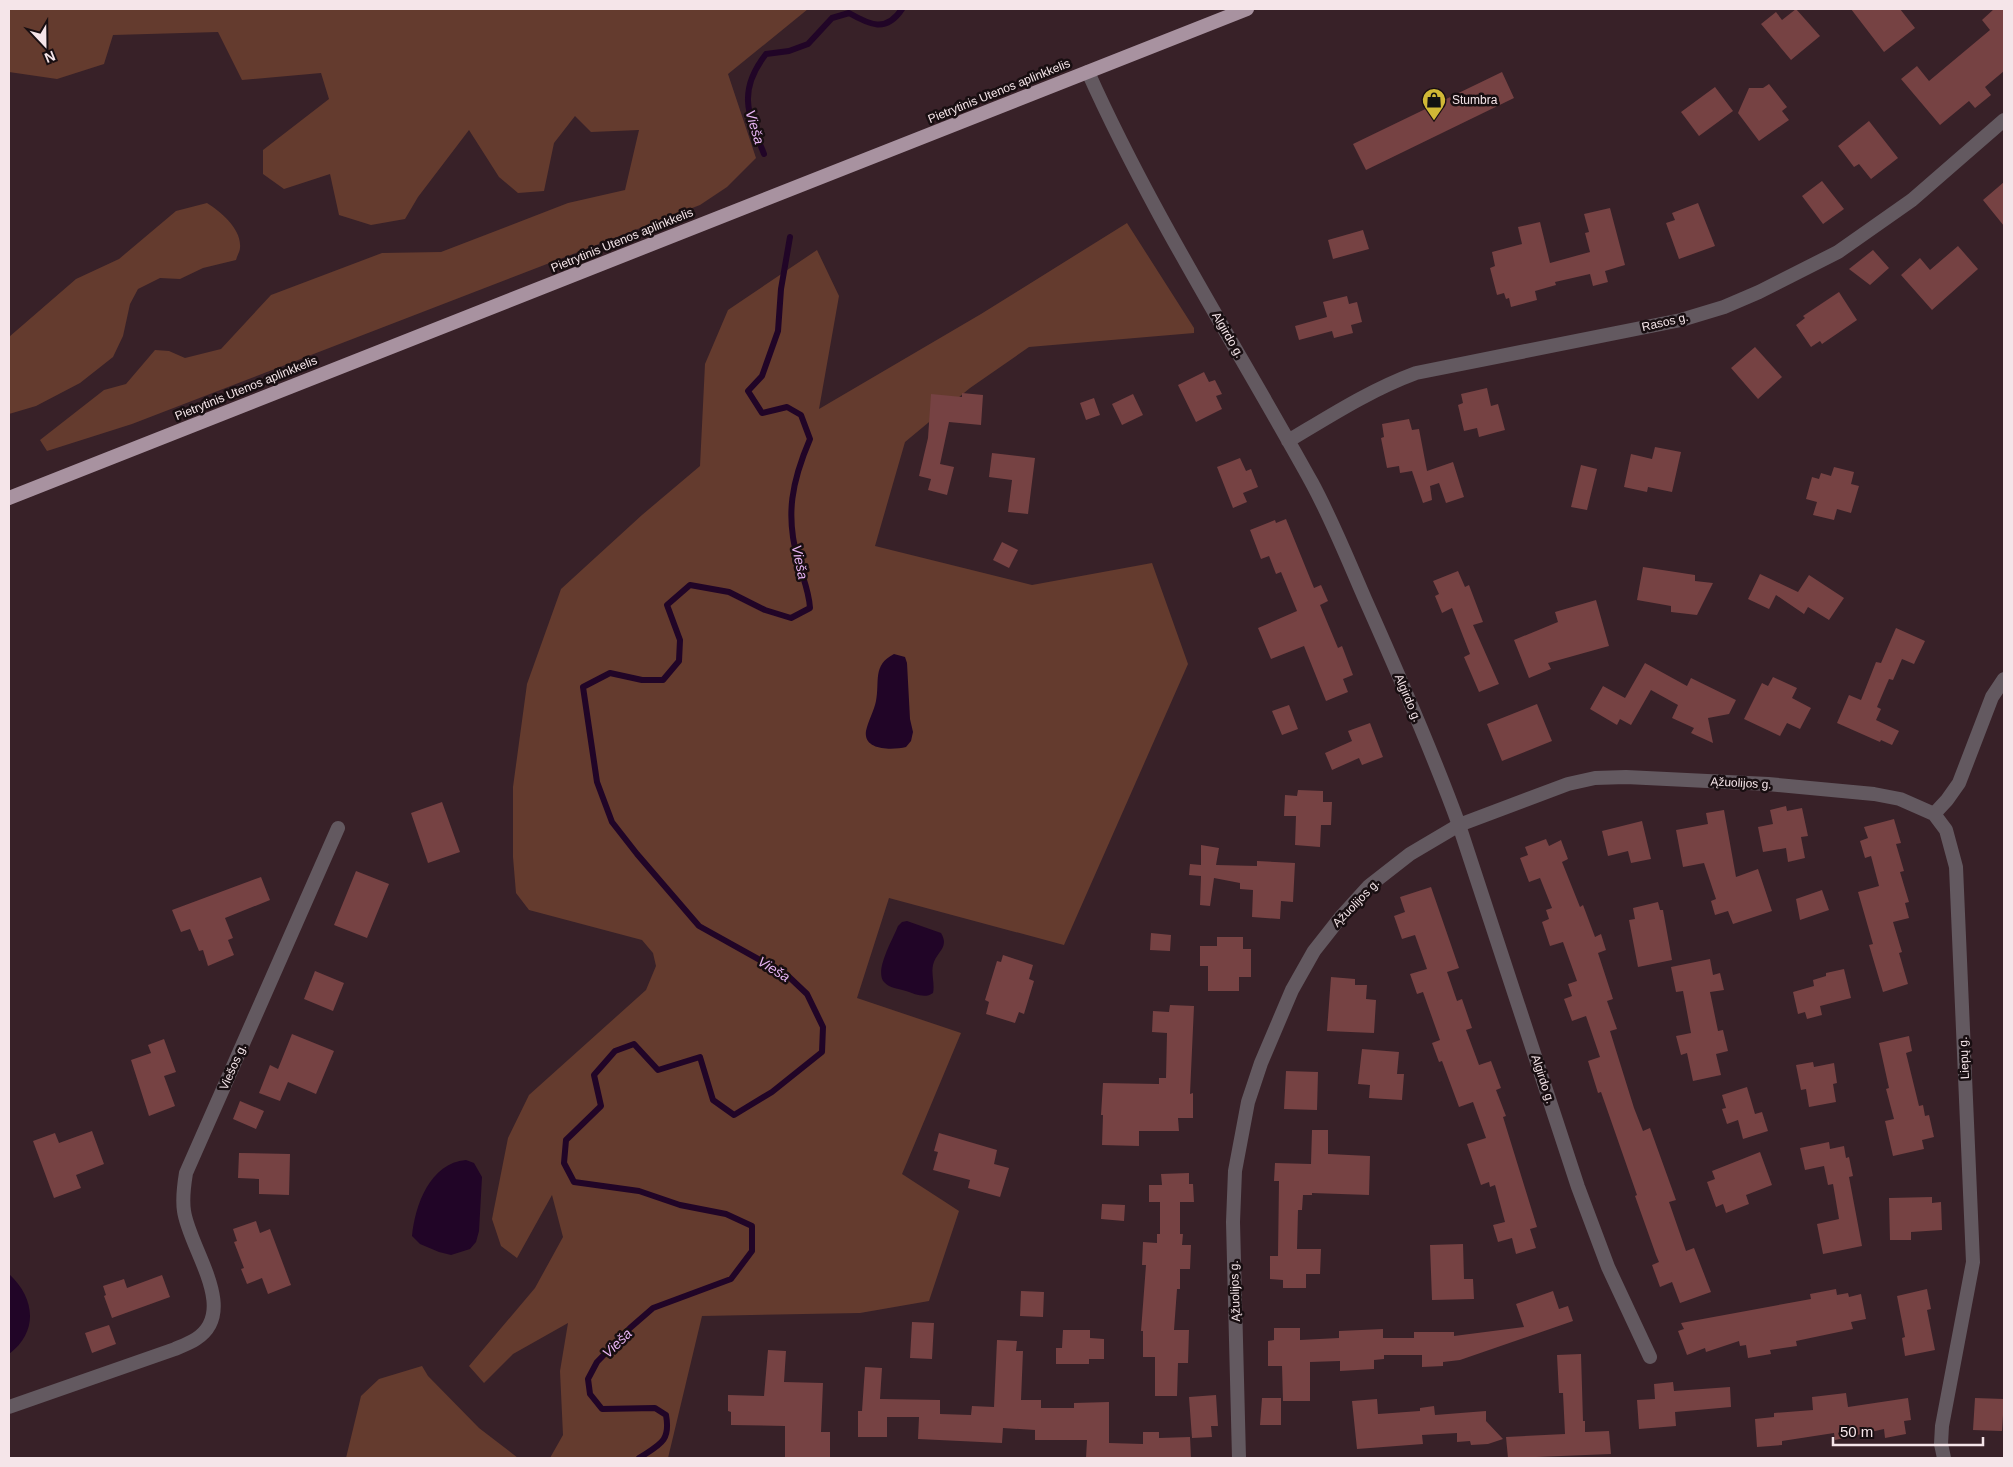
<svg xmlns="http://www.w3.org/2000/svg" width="2013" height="1467" viewBox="0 0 2013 1467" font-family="Arial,sans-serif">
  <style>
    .green { fill: #643b2e }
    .water { fill: #210527 }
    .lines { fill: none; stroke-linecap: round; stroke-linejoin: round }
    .stream { stroke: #210527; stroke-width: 6 }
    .building { fill: #764243 }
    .minor { stroke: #635960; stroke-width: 14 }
    .trunk { stroke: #a892a0; stroke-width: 14 }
    .labels { text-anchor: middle; stroke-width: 5; stroke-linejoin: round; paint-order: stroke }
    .street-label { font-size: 12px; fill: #f5e5e9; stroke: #180e11 }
    .poi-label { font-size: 12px; fill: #f5e5e9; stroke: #180e11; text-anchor: start }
    .water-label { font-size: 14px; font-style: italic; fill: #e7b4f3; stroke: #180e11 }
  </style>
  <rect width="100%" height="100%" fill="#382128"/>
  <path class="green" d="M 9,9 L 808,9 L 728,74 L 756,158 L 727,187 L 700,205 L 132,424 L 47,451 L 40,440 L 104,390 L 126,384 L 155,350 L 169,351 L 185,358 L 221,349 L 271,295 L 382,253 L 441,252 L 568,203 L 625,190 L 639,130 L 591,132 L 575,116 L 554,143 L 544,191 L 518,193 L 499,177 L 469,130 L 418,197 L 405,219 L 371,225 L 339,215 L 330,174 L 284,189 L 263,174 L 263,150 L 329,99 L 321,73 L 242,80 L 218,32 L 113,35 L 104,64 L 57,79 L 9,72 Z
    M 207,203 C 221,212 242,229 240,248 C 240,251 237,256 236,260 L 203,268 L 180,279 L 160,278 L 138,289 L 130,304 L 123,336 L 113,357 L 80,383 L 36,406 L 9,414 L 9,337 L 76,279 L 119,259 L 176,211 Z
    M 1127,223 L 1194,328 L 1194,333 L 1029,347 L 970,388 L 905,442 L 875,546 L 1032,585 L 1152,563 L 1188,664 L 1064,945 L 889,898 L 857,998 L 961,1033 L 902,1174 L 959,1211 L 929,1301 L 860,1313 L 702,1316 L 668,1458 L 550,1458 L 563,1435 L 560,1371 L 568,1323 L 513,1354 L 484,1383 L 469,1366 L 535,1288 L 563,1237 L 552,1195 L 517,1258 L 501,1246 L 492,1219 L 508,1138 L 529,1095 L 646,990 L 656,966 L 653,953 L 642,940 L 529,910 L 516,893 L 513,857 L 513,787 L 527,684 L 561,589 L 642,515 L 700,466 L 705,364 L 728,310 L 817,250 L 839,296 L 819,409 L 981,314 Z
    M 422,1366 L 428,1376 L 479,1428 L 518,1458 L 346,1458 L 361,1396 L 379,1379 Z"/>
  <path class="water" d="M 894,654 L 905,657 L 907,663 L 910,719 L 913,732 L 911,741 L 906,747 C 893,750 863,751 866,731 C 868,721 874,711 876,701 C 880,682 872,665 894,654 Z
    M 907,921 L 941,933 C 950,948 936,952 933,965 C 931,974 935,984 933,993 C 925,999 915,994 906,991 C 899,989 889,988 884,982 C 874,971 893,939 898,926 L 902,922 Z
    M 466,1160 L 474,1163 L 482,1177 L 479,1231 L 476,1242 L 470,1249 L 451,1255 L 439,1252 L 420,1244 L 412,1236 C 415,1205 430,1163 466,1160 Z
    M 9,1274 C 35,1298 39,1331 9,1354 Z"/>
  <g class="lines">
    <path class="stream" d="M 764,154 C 748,114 737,91 766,54 L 789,51 L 808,44 L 832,18 L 849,13 C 870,25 886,33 902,9
      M 639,1458 C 659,1445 671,1442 666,1415 L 655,1408 L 602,1409 L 590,1394 L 588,1379 L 597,1362 L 630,1328 L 653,1308 L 731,1279 L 752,1251 L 752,1226 L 726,1214 L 680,1205 L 639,1191 L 574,1182 L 564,1163 L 566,1140 L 601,1106 L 594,1075 L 615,1051 L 634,1044 L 658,1070 L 700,1057 L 713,1100 L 734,1115 L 772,1092 L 822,1052 L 823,1027 L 807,994 L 787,975 L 699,926 L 637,854 L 612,822 L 597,782 L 583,687 L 610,673 L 642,680 L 663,680 L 679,661 L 680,640 L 667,605 L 690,585 L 729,592 L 765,610 L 791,618 L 810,608 C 809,590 802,576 798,560 C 785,515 792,481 810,439 L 801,415 L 787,407 L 762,413 L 748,391 L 762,376 L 778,331 L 781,289 L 790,237"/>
  </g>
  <path class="building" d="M 1796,9 L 1820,36 L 1791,60 L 1761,24 L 1776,12 L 1782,20 Z
    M 1851,9 L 1900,9 L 1915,28 L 1884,52 Z
    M 1994,9 L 2004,9 L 2004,71 L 1985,87 L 1991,95 L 1975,108 L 1969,101 L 1940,125 L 1901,79 L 1917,66 L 1929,81 L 1990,30 L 1982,20 Z
    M 1502,72 L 1514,98 L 1366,170 L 1353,144 Z
    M 1769,84 L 1787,107 L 1782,111 L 1789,120 L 1759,141 L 1738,113 L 1749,88 L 1763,88 Z
    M 1715,87 L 1733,111 L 1699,136 L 1681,112 Z
    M 1869,121 L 1898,158 L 1871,179 L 1859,164 L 1854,167 L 1838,146 Z
    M 1822,181 L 1844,209 L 1823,224 L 1802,196 Z
    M 2004,182 L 2004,226 L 1983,200 Z
    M 1698,203 L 1715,246 L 1679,259 L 1666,223 L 1675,220 L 1672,213 Z
    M 1610,208 L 1625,265 L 1605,271 L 1608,282 L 1593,286 L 1590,274 L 1555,282 L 1556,285 L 1535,291 L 1537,300 L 1511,307 L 1509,298 L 1506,299 L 1504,293 L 1497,295 L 1490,268 L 1495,266 L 1492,252 L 1522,244 L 1518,227 L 1540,222 L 1550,263 L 1590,252 L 1585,233 L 1589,232 L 1584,214 Z
    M 1363,230 L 1369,249 L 1333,259 L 1328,240 Z
    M 1958,246 L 1978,269 L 1932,310 L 1901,275 L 1920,258 L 1930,270 Z
    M 1873,250 L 1889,268 L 1870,285 L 1849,269 Z
    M 1839,292 L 1857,320 L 1822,344 L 1820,341 L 1811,347 L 1796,325 L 1805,318 L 1803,316 Z
    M 1347,296 L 1349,304 L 1357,302 L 1362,322 L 1351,325 L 1353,333 L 1334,338 L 1332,331 L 1299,340 L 1295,326 L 1327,317 L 1323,302 Z
    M 1755,347 L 1782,377 L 1758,399 L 1731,368 Z
    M 1204,372 L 1209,382 L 1215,380 L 1222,394 L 1216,396 L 1222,409 L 1196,422 L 1178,385 Z
    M 1487,388 L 1491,406 L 1498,404 L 1505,430 L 1479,437 L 1477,428 L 1464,431 L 1458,405 L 1463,403 L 1461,394 Z
    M 962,393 L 983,395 L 981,425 L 949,422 L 940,464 L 954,467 L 947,495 L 928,490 L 931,479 L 919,476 L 928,438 L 931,394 L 962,397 Z
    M 1133,394 L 1143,415 L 1122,425 L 1112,404 Z
    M 1094,398 L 1100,415 L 1086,420 L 1080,403 Z
    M 1409,419 L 1412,430 L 1419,429 L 1427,471 L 1453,462 L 1464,497 L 1446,503 L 1439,483 L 1430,486 L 1432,500 L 1423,503 L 1412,471 L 1400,473 L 1399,466 L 1387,468 L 1381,438 L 1384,437 L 1382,424 Z
    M 1655,447 L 1681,452 L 1672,492 L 1648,487 L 1647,492 L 1624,487 L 1631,454 L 1652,459 Z
    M 992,453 L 1035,458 L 1028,514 L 1008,512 L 1012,480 L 989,477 Z
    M 1240,458 L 1246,471 L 1251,469 L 1258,487 L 1243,493 L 1247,502 L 1233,508 L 1217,467 Z
    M 1581,465 L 1597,469 L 1587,510 L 1571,507 Z
    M 1834,467 L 1854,472 L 1851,484 L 1859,486 L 1851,513 L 1837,509 L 1834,520 L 1813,515 L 1817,502 L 1806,499 L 1812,477 L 1819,479 L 1821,473 L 1831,476 Z
    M 1286,519 L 1314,588 L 1321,585 L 1328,601 L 1320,605 L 1338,648 L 1342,646 L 1353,675 L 1343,679 L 1348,692 L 1326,701 L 1304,646 L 1271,659 L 1258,628 L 1297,611 L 1281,572 L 1276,574 L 1269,556 L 1261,559 L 1250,530 L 1275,520 L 1276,523 Z
    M 1002,542 L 1018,550 L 1009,568 L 993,560 Z
    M 1643,567 L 1695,575 L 1695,581 L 1713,583 L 1697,615 L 1671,612 L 1671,606 L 1637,600 Z
    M 1458,571 L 1465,587 L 1469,585 L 1483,622 L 1473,625 L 1499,684 L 1479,692 L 1464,657 L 1470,654 L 1452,608 L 1442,613 L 1435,596 L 1439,594 L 1433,581 Z
    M 1760,574 L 1798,592 L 1809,575 L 1844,598 L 1829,620 L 1808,607 L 1804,614 L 1776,595 L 1769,609 L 1748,599 Z
    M 1596,600 L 1609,646 L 1548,663 L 1551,669 L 1529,678 L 1514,640 L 1558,622 L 1555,612 Z
    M 1896,628 L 1925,641 L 1914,664 L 1902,659 L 1893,680 L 1889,679 L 1877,707 L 1881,709 L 1876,720 L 1899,731 L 1892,745 L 1881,740 L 1880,742 L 1837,723 L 1849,695 L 1861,700 L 1876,662 L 1881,663 Z
    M 1645,663 L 1687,686 L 1691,678 L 1736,700 L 1729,714 L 1708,718 L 1713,743 L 1691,733 L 1694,728 L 1672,718 L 1678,705 L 1651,690 L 1631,725 L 1620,719 L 1617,725 L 1590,709 L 1603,686 L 1625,698 Z
    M 1773,677 L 1797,688 L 1792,698 L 1811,708 L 1800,729 L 1787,723 L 1780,736 L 1744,719 L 1762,683 L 1768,686 Z
    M 1537,704 L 1552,741 L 1502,761 L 1487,724 Z
    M 1289,705 L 1298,729 L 1282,735 L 1272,711 Z
    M 1370,723 L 1383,757 L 1362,765 L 1359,758 L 1332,770 L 1325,753 L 1352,741 L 1348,731 Z
    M 1298,790 L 1323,791 L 1323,802 L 1332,802 L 1331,825 L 1321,825 L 1320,847 L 1295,845 L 1296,816 L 1284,816 L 1285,795 L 1297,796 Z
    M 442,802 L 460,852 L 428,863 L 411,813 Z
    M 1786,806 L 1787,811 L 1802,808 L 1808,836 L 1801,837 L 1805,858 L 1788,862 L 1786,848 L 1763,852 L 1758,827 L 1773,824 L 1770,810 Z
    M 1724,810 L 1736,877 L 1758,869 L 1772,911 L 1733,924 L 1728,911 L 1715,915 L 1711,901 L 1716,899 L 1704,863 L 1683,867 L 1676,830 L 1708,824 L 1706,813 Z
    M 1894,819 L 1901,843 L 1896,844 L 1904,871 L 1900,872 L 1909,902 L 1905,903 L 1909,918 L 1893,922 L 1902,952 L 1899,953 L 1908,984 L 1883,992 L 1869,945 L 1873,944 L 1858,892 L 1879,886 L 1871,856 L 1865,858 L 1860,841 L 1868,838 L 1864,827 Z
    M 1642,821 L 1651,859 L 1631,863 L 1628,851 L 1608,856 L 1602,831 Z
    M 1546,839 L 1549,846 L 1561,840 L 1568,859 L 1562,862 L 1580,907 L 1583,905 L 1595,937 L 1601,934 L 1606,950 L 1598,953 L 1613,999 L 1607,1001 L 1617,1029 L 1610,1031 L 1634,1108 L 1643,1131 L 1650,1128 L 1676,1200 L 1669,1202 L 1686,1251 L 1694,1248 L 1711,1292 L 1680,1303 L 1672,1282 L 1660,1287 L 1652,1265 L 1659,1262 L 1656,1255 L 1635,1196 L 1637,1195 L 1601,1092 L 1598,1093 L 1588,1061 L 1600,1057 L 1586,1016 L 1572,1021 L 1564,999 L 1572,996 L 1568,984 L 1577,981 L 1563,942 L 1550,946 L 1542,922 L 1549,919 L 1546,910 L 1552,908 L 1540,878 L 1529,882 L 1520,858 L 1528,855 L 1525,847 Z
    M 1201,845 L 1219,848 L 1216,865 L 1257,866 L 1257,861 L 1295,863 L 1293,902 L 1281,901 L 1280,919 L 1252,917 L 1253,890 L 1240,889 L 1240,883 L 1214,878 L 1210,906 L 1200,905 L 1201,876 L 1189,875 L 1190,864 L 1201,865 Z
    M 356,871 L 389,884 L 367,938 L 334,925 Z
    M 261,877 L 270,900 L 225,918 L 233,938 L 228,940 L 234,955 L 208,966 L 203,950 L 199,951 L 190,929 L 181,932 L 172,910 Z
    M 1431,887 L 1459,968 L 1447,972 L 1457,1001 L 1462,999 L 1472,1028 L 1466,1030 L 1479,1065 L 1491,1061 L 1501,1088 L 1496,1090 L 1506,1116 L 1503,1117 L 1537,1227 L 1530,1229 L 1536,1248 L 1516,1254 L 1512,1238 L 1498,1242 L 1493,1225 L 1505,1222 L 1495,1185 L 1490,1187 L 1489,1182 L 1481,1185 L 1467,1144 L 1486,1138 L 1473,1102 L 1459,1107 L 1442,1061 L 1439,1062 L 1432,1043 L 1440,1040 L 1423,992 L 1417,994 L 1410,974 L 1427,969 L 1415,935 L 1402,939 L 1394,916 L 1405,912 L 1400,897 Z
    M 1822,890 L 1829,910 L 1800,920 L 1796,899 Z
    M 1658,902 L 1660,910 L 1663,910 L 1672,960 L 1638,967 L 1629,920 L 1635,919 L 1633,908 Z
    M 1151,933 L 1171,935 L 1170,951 L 1150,950 Z
    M 1217,937 L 1243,937 L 1243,949 L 1251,949 L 1251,977 L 1239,977 L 1239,991 L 1208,991 L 1208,966 L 1200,966 L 1200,946 L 1217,946 Z
    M 1003,955 L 1033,965 L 1029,979 L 1034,981 L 1024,1014 L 1019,1012 L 1015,1023 L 986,1014 L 989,1002 L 985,1000 L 997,961 L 1001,962 Z
    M 1710,959 L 1713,975 L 1720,973 L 1724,990 L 1710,992 L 1718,1031 L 1723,1030 L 1728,1051 L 1716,1054 L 1721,1075 L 1693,1081 L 1687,1053 L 1681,1055 L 1676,1036 L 1691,1033 L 1683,991 L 1676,992 L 1671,967 Z
    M 1844,969 L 1851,998 L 1820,1006 L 1822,1015 L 1807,1019 L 1805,1012 L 1798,1014 L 1793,992 L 1814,986 L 1813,980 L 1826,976 L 1826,973 Z
    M 315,971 L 344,983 L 333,1011 L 304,999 Z
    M 1331,977 L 1355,979 L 1355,985 L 1367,985 L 1366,999 L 1376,1000 L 1374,1033 L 1327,1031 Z
    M 1170,1005 L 1194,1006 L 1190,1094 L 1193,1093 L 1193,1118 L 1178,1118 L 1179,1131 L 1139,1131 L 1139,1146 L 1102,1145 L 1103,1115 L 1101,1115 L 1103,1083 L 1159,1084 L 1159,1078 L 1166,1078 L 1167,1033 L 1152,1032 L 1153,1011 L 1169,1012 Z
    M 292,1034 L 334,1051 L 316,1094 L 288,1082 L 280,1101 L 259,1093 L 270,1065 L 278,1069 Z
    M 1909,1036 L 1912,1051 L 1906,1053 L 1919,1106 L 1923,1105 L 1925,1116 L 1929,1115 L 1934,1137 L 1922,1140 L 1924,1149 L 1893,1156 L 1885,1121 L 1894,1119 L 1886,1089 L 1889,1088 L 1879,1043 Z
    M 164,1039 L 176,1072 L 164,1076 L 175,1106 L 149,1116 L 131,1060 L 151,1053 L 148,1045 Z
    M 1362,1049 L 1399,1052 L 1397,1074 L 1404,1074 L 1402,1100 L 1369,1098 L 1370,1085 L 1358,1084 Z
    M 1813,1062 L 1814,1067 L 1834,1063 L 1837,1083 L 1833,1084 L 1836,1102 L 1809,1107 L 1806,1089 L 1801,1090 L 1796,1065 Z
    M 1286,1071 L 1318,1072 L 1317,1110 L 1284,1109 Z
    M 1747,1087 L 1755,1114 L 1762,1112 L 1768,1131 L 1743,1139 L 1738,1120 L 1727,1124 L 1722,1109 L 1726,1108 L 1722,1095 Z
    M 240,1101 L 264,1111 L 256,1129 L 233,1119 Z
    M 1312,1130 L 1328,1130 L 1328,1154 L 1370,1156 L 1369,1195 L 1312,1193 L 1312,1195 L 1303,1195 L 1302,1210 L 1298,1210 L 1297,1249 L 1321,1249 L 1320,1274 L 1306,1274 L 1306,1288 L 1283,1288 L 1283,1280 L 1270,1279 L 1270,1256 L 1278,1256 L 1279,1181 L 1274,1181 L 1275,1163 L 1311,1164 Z
    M 92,1131 L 104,1164 L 76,1175 L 81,1188 L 54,1198 L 33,1141 L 55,1133 L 59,1143 Z
    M 939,1133 L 997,1150 L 994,1164 L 1009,1168 L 1000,1197 L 968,1188 L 970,1180 L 933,1170 L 938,1152 L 934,1151 Z
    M 1829,1142 L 1830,1149 L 1844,1146 L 1846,1158 L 1849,1157 L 1853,1176 L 1849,1177 L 1862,1246 L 1823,1254 L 1817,1224 L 1839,1219 L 1833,1184 L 1828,1185 L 1824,1166 L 1805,1170 L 1800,1148 Z
    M 1760,1152 L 1772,1185 L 1746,1195 L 1749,1204 L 1726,1213 L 1723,1204 L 1716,1207 L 1707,1182 L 1715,1179 L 1712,1171 Z
    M 239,1153 L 290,1154 L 289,1195 L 259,1194 L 259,1179 L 238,1178 Z
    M 1189,1173 L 1189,1184 L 1193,1184 L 1194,1202 L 1180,1202 L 1180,1234 L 1183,1234 L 1182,1245 L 1191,1245 L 1190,1269 L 1180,1269 L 1180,1289 L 1177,1289 L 1174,1330 L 1189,1330 L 1188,1363 L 1178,1363 L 1177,1396 L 1155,1396 L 1155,1357 L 1143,1357 L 1143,1331 L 1141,1331 L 1146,1265 L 1142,1265 L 1143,1242 L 1157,1243 L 1157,1234 L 1160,1234 L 1160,1202 L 1149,1202 L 1149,1185 L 1162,1185 L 1161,1174 Z
    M 1932,1197 L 1932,1203 L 1941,1202 L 1942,1230 L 1911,1232 L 1911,1240 L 1890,1240 L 1889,1198 Z
    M 1102,1204 L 1125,1205 L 1124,1221 L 1101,1219 Z
    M 256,1221 L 260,1233 L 270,1229 L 291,1285 L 268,1294 L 262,1278 L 247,1284 L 241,1269 L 244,1268 L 234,1242 L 237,1241 L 233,1229 Z
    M 1463,1244 L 1464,1279 L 1473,1279 L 1474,1299 L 1432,1300 L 1430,1245 Z
    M 162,1275 L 170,1297 L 112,1318 L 104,1296 L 106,1295 L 103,1286 L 124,1279 L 127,1288 Z
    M 1836,1289 L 1837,1295 L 1848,1293 L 1849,1297 L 1861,1294 L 1866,1319 L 1851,1322 L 1853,1329 L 1796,1341 L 1797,1346 L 1770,1350 L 1771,1354 L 1748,1358 L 1746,1345 L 1740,1346 L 1739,1341 L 1706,1352 L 1705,1348 L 1687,1355 L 1678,1331 L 1684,1329 L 1681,1323 L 1811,1299 L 1810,1294 Z
    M 1927,1289 L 1931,1309 L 1927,1310 L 1935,1350 L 1905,1356 L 1902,1338 L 1905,1337 L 1897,1296 Z
    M 1021,1291 L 1044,1292 L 1043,1317 L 1020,1316 Z
    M 1553,1291 L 1559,1309 L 1568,1306 L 1573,1321 L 1460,1360 L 1443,1362 L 1443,1366 L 1422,1367 L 1422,1355 L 1384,1355 L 1384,1359 L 1374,1360 L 1374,1369 L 1340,1371 L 1340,1361 L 1310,1362 L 1310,1401 L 1283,1401 L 1282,1366 L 1268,1366 L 1268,1341 L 1274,1340 L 1274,1328 L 1300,1328 L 1300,1340 L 1339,1338 L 1339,1331 L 1383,1329 L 1383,1338 L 1414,1338 L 1414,1332 L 1454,1332 L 1454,1336 L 1524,1327 L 1516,1304 Z
    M 912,1322 L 934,1323 L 932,1359 L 910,1358 Z
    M 109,1325 L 116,1344 L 92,1353 L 85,1333 Z
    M 1063,1330 L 1090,1330 L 1090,1338 L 1104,1339 L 1104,1359 L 1089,1359 L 1089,1364 L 1056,1364 L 1056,1348 L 1062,1348 Z
    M 997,1340 L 1017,1341 L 1016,1351 L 1023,1351 L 1021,1400 L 1041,1400 L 1041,1408 L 1074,1408 L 1074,1403 L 1109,1402 L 1109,1443 L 1143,1444 L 1143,1432 L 1159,1432 L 1159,1438 L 1190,1437 L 1191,1458 L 1086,1458 L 1087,1440 L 1035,1440 L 1035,1430 L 1003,1428 L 1002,1443 L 918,1439 L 919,1417 L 887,1417 L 887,1437 L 858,1437 L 858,1411 L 862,1411 L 865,1367 L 882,1368 L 880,1399 L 940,1400 L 940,1414 L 971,1415 L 972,1406 L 994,1407 Z
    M 768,1350 L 786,1351 L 784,1382 L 823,1383 L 821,1432 L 830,1432 L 830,1458 L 785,1458 L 785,1426 L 731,1425 L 731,1412 L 728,1411 L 728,1395 L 764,1396 Z
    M 1581,1354 L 1583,1421 L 1585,1421 L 1585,1432 L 1609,1431 L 1611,1454 L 1508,1458 L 1506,1437 L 1565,1434 L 1563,1393 L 1559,1393 L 1557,1355 Z
    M 1673,1382 L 1674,1391 L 1730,1387 L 1731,1407 L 1675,1412 L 1676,1426 L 1639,1429 L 1637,1400 L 1655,1399 L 1654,1384 Z
    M 1846,1393 L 1848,1407 L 1908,1398 L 1911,1420 L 1904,1421 L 1906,1434 L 1885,1438 L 1884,1429 L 1835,1440 L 1834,1433 L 1782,1441 L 1782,1445 L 1757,1447 L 1755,1419 L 1774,1417 L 1774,1413 L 1813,1410 L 1812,1397 Z
    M 1216,1395 L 1218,1426 L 1211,1426 L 1212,1437 L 1192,1438 L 1189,1397 Z
    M 1262,1398 L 1281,1398 L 1281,1425 L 1260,1425 Z
    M 1975,1398 L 2004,1399 L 2002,1431 L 1973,1430 Z
    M 1377,1399 L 1378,1414 L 1420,1411 L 1420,1408 L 1434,1406 L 1435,1415 L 1486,1411 L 1486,1421 L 1503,1439 L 1488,1444 L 1471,1445 L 1470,1441 L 1457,1442 L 1457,1433 L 1422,1435 L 1423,1444 L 1357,1449 L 1352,1401 Z"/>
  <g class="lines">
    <path class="minor" d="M 1088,72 C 1151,213 1237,347 1312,483 C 1332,520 1348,560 1365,599 C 1398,673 1431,748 1459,825 L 1578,1187 L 1608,1267 L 1650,1357
      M 1288,441 C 1330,416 1370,390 1416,373 L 1681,320 L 1724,307 L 1759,292 L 1838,252 L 1912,200 L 2004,120
      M 1934,814 L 1947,800 L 1959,783 L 1992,697 L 2004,679
      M 9,1407 L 175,1349 C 182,1346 190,1343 196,1339 C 240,1311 189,1248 184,1211 C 182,1198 184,1185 186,1173 L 338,828
      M 1239,1458 L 1233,1222 L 1235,1171 L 1248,1102 L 1261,1063 L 1292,990 L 1314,951 L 1340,918 L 1369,886 L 1410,854 L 1459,825 L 1568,784 L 1595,778 L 1626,777 L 1768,784 L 1874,794 L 1900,799 L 1934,814 L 1946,830 L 1956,867 L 1973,1262 L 1942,1426 L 1941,1444 L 1944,1458"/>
    <path class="trunk" d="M 9,498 L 1247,9"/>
  </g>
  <defs>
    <g id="shop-pin" transform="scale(1.25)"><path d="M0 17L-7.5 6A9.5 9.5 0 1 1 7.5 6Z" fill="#d0b836" stroke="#180e11"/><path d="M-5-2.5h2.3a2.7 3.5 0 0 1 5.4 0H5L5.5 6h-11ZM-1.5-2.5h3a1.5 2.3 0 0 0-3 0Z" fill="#111"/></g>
  </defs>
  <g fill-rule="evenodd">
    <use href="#shop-pin" x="1434" y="100"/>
  </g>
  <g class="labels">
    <g class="street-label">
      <text transform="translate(999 91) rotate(-22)" y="4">Pietrytinis Utenos aplinkkelis</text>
      <text transform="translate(622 240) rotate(-22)" y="4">Pietrytinis Utenos aplinkkelis</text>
      <text transform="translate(1665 322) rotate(-13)" y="4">Rasos g.</text>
      <text transform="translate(1228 335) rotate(60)" y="4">Algirdo g.</text>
      <text transform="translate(246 388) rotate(-22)" y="4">Pietrytinis Utenos aplinkkelis</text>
      <text transform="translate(1408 698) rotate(67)" y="4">Algirdo g.</text>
      <text transform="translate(1741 783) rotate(3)" y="4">Ąžuolijos g.</text>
      <text transform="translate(1356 903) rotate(-46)" y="4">Ąžuolijos g.</text>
      <text transform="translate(1964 1058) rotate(-93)" y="4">Liepų g.</text>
      <text transform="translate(233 1067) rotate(-66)" y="4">Viešos g.</text>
      <text transform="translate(1543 1079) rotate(72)" y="4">Algirdo g.</text>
      <text transform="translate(1235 1291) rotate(-92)" y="4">Ąžuolijos g.</text>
    </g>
    <g class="poi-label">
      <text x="1452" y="104">Stumbra</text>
    </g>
    <g class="water-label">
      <text transform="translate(755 127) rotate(73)" y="5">Vieša</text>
      <text transform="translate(800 562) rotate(78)" y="5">Vieša</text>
      <text transform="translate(774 969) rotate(32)" y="5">Vieša</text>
      <text transform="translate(617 1343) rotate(-44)" y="5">Vieša</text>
    </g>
  </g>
  <rect width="2013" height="1467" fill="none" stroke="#f5e5e9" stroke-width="20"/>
  <g transform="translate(45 45) rotate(158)" stroke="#180e11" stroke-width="4" paint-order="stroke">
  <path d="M0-4L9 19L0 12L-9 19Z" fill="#f5e5e9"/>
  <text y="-8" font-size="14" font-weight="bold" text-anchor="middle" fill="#f5e5e9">N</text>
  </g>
  <path d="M1833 1437v8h150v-8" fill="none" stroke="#f5e5e9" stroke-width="2.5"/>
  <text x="1840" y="1437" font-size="15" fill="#f5e5e9" stroke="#180e11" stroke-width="4" paint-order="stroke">50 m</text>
</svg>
